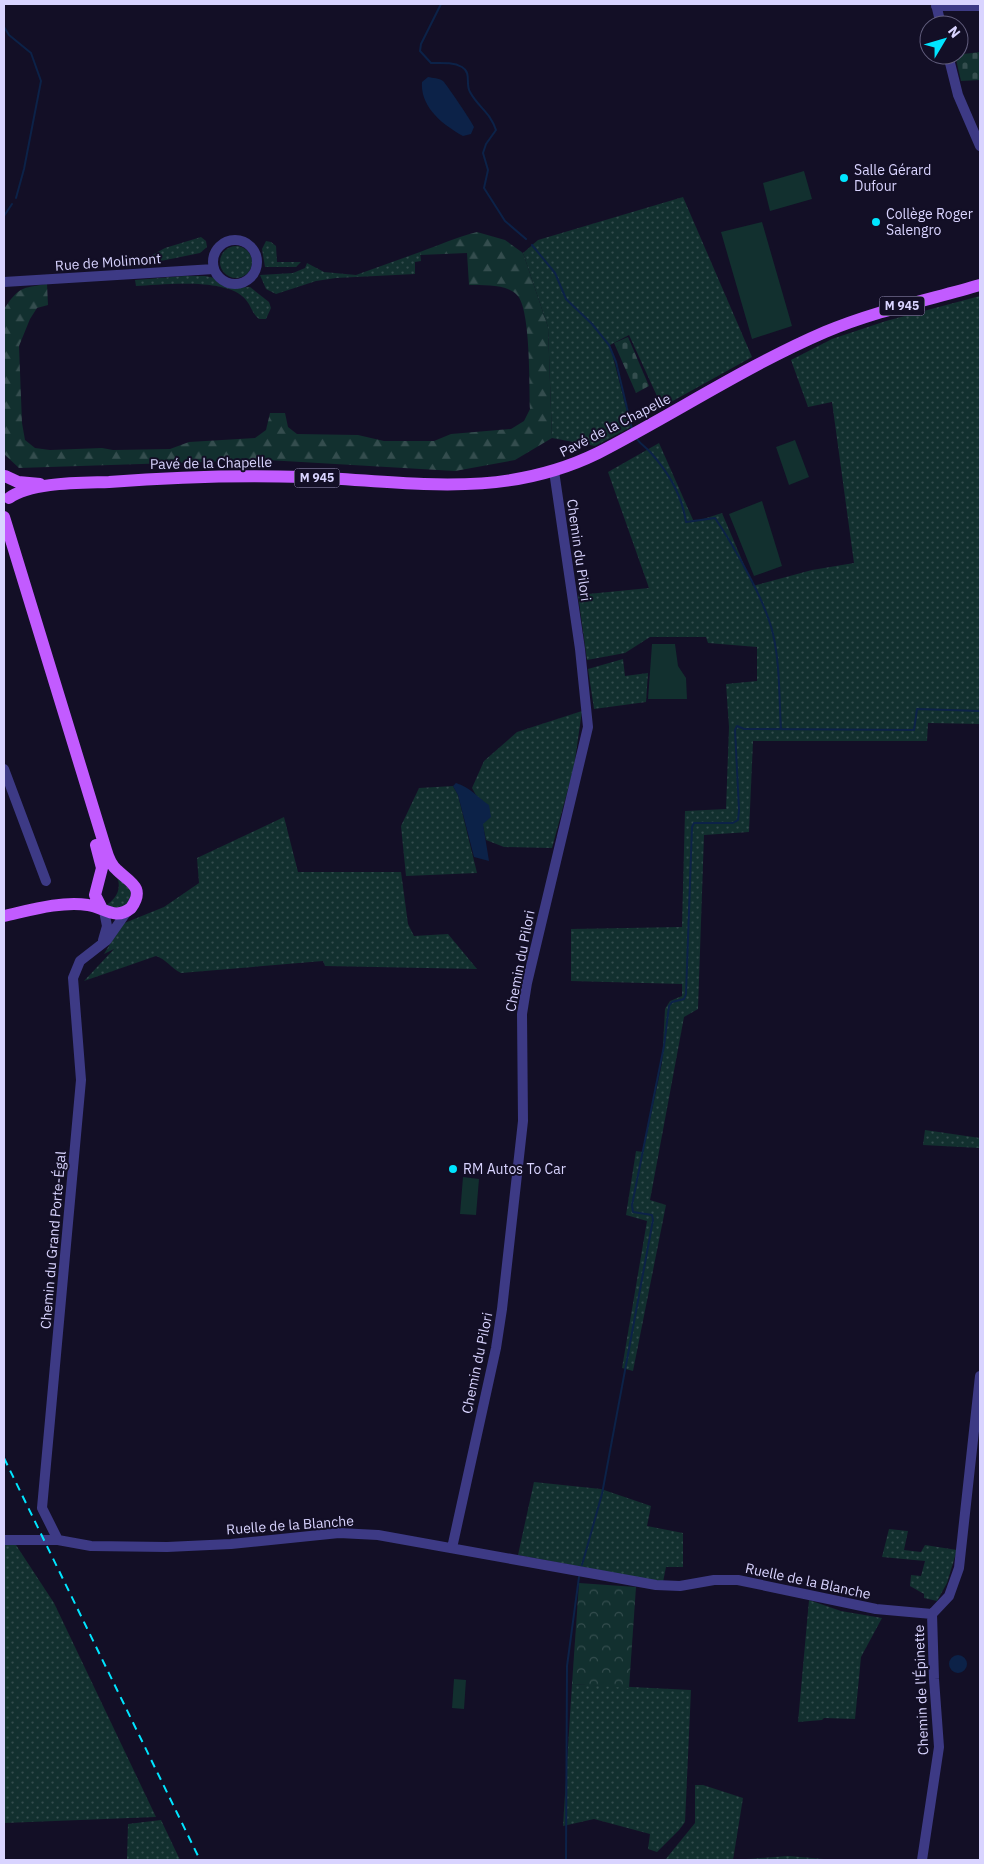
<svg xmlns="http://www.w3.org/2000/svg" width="984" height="1864" viewBox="0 0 984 1864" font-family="'IBM Plex Sans',sans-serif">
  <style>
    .grass { fill: url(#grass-dots) }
    .forest { fill: url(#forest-firs) }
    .cemetery { fill: url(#cemetery-stones) }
    .park { fill: url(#park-crowns) }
    .garden { fill: #12302f }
    .water { fill: #0c2248 }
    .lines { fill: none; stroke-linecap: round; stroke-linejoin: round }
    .stream { stroke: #0c2248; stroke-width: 2 }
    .minor { stroke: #3d3a85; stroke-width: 10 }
    .major { stroke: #c25bff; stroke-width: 12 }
    .rail { stroke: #00e5ff; stroke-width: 2; stroke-dasharray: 8 6; stroke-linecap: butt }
    .poi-dot { fill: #00e5ff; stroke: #130f26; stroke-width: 2 }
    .labels { text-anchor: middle; stroke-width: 4; stroke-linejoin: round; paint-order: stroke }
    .shield { fill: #130f26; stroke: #9e99be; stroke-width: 1 }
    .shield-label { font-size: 12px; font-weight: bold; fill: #d9d4ff }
    .poi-label { font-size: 14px; fill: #d9d4ff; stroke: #130f26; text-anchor: start }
    .street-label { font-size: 14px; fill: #d9d4ff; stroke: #130f26 }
  </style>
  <defs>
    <pattern id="grass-dots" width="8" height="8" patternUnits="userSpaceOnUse" patternTransform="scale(1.25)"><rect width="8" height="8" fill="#12302f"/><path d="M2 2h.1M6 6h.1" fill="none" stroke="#344d4e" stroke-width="1.8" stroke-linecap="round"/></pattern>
    <pattern id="forest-firs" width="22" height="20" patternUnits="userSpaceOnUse" patternTransform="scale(1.25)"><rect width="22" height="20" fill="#12302f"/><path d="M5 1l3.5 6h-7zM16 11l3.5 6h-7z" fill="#344d4e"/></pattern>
    <pattern id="cemetery-stones" width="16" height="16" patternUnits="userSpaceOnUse" patternTransform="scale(1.25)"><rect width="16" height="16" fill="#12302f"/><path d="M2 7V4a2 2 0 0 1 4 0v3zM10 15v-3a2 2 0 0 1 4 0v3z" fill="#344d4e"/></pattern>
    <pattern id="park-crowns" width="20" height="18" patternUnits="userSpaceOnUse" patternTransform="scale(1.25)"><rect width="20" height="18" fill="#12302f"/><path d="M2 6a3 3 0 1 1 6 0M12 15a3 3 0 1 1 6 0" fill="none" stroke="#344d4e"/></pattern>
  </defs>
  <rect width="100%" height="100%" fill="#130f26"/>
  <path class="grass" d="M 683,197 L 752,357 L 662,407 L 629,335 L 610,345 L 631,427 L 595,446 L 552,438 L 548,327 L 523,253 L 538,240 Z
    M 201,237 L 206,241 L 207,247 L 200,253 L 151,263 L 145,259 L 165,248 Z
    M 266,241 L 271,242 L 276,246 L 277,262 L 301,262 L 296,267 L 265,267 L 262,249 Z
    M220 262a16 16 0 1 1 32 0a16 16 0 1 1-32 0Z
    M 420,252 L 421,261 L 415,262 L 415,274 L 336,278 L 316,281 L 276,294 L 266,289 L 260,275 L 293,273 L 305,268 L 307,263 L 324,272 L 356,275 Z
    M 185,276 L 205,276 L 215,278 L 222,285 L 230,288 L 250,287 L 269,302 L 271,308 L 266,319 L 259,319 C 251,312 252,307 246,300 C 228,277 162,285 136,286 L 135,280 Z
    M 980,296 L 980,724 L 928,723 L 927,741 L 753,741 L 749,832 L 704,835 L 698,1009 L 684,1017 L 650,1200 L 666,1205 L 633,1371 L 622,1368 L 647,1221 L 626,1215 L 636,1151 L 643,1152 L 662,1063 L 665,1009 L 670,1001 L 682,996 L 682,984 L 571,981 L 571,929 L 682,927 L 685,811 L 726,809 L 729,727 L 726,684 L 757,681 L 757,647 L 708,643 L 706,637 L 650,637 L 625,653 L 587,660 L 578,595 L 649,588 L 608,472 L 659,443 L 694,522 L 722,513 L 753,586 L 812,570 L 854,563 L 832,402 L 808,407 L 791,360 L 832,339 L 886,321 Z
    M 623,659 L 625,676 L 648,673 L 646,702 L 594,709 L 588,669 Z
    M 582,711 L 574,767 L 552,848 L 504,847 L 486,840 L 477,797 L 472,788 L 484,761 L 517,732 Z
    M 453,786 L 458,795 L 477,873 L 406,876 L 401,826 L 419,788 Z
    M 284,817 L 298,872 L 401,872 L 408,924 L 414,936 L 448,934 L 477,969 L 325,966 L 323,961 L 181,973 C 171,968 166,959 156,956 L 84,981 L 114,949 L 104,954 L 122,924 L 164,907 L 199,883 L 197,858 Z
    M 117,877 L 131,891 L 130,902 L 121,909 L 104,906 C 116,900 122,889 117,877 Z
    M 925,1130 L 980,1138 L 980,1148 L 923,1145 Z
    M 534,1482 L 601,1489 L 651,1506 L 647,1526 L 683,1533 L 683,1567 L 666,1567 L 663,1582 L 518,1555 Z
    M 889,1529 L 908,1531 L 904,1550 L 921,1552 L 925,1545 L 957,1550 L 947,1583 L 937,1601 L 924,1598 L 924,1594 L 910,1586 L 911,1575 L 921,1576 L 925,1561 L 882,1557 Z
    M 4,1545 L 16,1545 L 54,1603 L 156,1817 L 4,1823 Z
    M 809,1600 L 841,1611 L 882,1618 L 861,1657 L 855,1719 L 824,1718 L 822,1720 L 798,1722 Z
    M 572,1684 L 691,1690 L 685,1822 L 679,1830 L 657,1852 L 648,1849 L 650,1834 L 594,1819 L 563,1826 Z
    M 695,1785 L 703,1785 L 743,1798 L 733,1860 L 788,1856 L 836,1860 L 665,1860 L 695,1823 Z
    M 161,1820 L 180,1860 L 127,1860 L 128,1824 Z"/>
  <path class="forest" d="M 477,232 L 505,240 L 523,253 L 548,327 L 552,438 L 515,460 L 455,471 L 267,460 L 19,468 L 4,454 L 4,309 C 19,287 21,288 47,284 L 48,305 L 37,308 L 30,319 L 19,346 L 22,423 L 25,440 L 35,448 L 50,450 L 102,448 L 113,450 L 170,449 L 189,442 L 255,438 L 266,430 L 270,413 L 285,413 L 288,427 L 297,434 L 358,435 L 384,441 L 434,441 L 451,434 L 511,429 L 524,421 L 530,409 C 529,387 531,309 517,295 C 505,283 484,286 469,285 L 467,253 L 420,255 L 420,252 C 439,245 457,237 477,232 Z"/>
  <path class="cemetery" d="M 980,52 L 980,80 L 961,81 L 955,55 Z
    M 628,337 L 649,386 L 636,393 L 614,343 Z"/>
  <path class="park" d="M 579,1583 L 636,1587 L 629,1688 L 572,1684 Z"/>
  <path class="garden" d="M 804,171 L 812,199 L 770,211 L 763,183 Z
    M 762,222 L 792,326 L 752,339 L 721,232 Z
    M 795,440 L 809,477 L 789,485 L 776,447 Z
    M 762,501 L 782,566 L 754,576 L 729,514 Z
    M 652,644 L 675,644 L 678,666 L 686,678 L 687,699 L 648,699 Z
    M 463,1177 L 479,1179 L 476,1215 L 460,1214 Z
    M 454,1679 L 466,1680 L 464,1709 L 452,1708 Z"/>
  <path class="water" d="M 428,77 C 433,78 439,78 443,81 C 447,85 472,122 474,127 L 471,134 L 463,136 C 443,125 420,107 422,82 Z
    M 456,783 C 471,788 476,796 489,805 L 491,817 L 483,824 L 489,861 L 474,857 L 458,795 L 453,786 Z
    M949 1664a9 9 0 1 1 18 0a9 9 0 1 1-18 0Z"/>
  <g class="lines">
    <path class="stream" d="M 441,4 L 421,44 L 420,51 L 431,63 C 442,63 453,62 462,67 C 472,73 465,84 470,92 C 478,107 490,112 496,130 L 486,144 L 483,153 L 488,170 L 484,188 L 505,221 L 526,239
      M 4,27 L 9,35 L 31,53 L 41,81 L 24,169 L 16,198
      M 4,216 L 12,204
      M 532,245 L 555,273 L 566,299 L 592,324 L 609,345 L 616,362 L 632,429
      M 637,439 C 641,445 646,447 651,453 C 669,473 682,495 686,522 L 715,518 C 734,546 766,602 773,634 C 780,664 779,698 781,729
      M 582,1565 L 602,1494 L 653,1220 L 652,1215 L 633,1212 L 632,1205 L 664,1046 L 669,1006 L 672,1002 L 684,999 L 686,994 L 692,827 L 694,823 L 733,823 L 738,820 L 739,810 L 735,730 L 737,726 L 744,729 L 914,730 L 917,709 L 980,711
      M 566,1860 L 567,1666 L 579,1577"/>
    <path class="minor" d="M 936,4 L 941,25
      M 936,6 L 980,6
      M 948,55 L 958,95 L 980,146
      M213 262a22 22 0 1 1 44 0a22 22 0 1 1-44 0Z
      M 4,282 L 214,269
      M 4,769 L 46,881
      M 103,940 L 107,926 L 104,911
      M 4,1540 L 58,1540 L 91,1546 L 167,1547 L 231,1544 L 339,1533 L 378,1535 L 656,1585 L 680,1586 L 714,1580 L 738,1580 L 876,1609 L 932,1614
      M 58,1540 L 42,1508 L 81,1080 L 73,978 L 80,961 L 107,940 L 128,910
      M 452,1548 L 496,1348 L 502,1309 L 523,1121 L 522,1014 L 527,983 L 588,727 L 580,649 L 554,471
      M 922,1860 L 939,1747 L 934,1679 L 932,1614 L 949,1596 L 959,1568 L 980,1376"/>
    <path class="major" d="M 5,476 L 18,482 L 40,484
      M 9,498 C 31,482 81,483 109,482 C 174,477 239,475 305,477 C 408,481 500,501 598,453 C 674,414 746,366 825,332 C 875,311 928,300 980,285
      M 4,517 L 106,850 C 108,857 111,865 117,870 C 129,882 146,887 131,908 C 115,921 104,907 88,905 C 61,901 31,910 4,916
      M 96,845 L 102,868 L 95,895 L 102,909"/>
    <path class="rail" d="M 4,1458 L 200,1860"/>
  </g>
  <g class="poi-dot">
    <circle cx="844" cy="178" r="5"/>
    <circle cx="876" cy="222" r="5"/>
    <circle cx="453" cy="1169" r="5"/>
  </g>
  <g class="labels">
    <g class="shield">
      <rect x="879.5" y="296.5" width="45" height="19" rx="4"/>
      <rect x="294.5" y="468.5" width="45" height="19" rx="4"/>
    </g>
    <g class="shield-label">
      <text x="902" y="310">M 945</text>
      <text x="317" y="482">M 945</text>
    </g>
    <g class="poi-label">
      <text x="854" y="175">Salle Gérard<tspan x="854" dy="16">Dufour</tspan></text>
      <text x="886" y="219">Collège Roger<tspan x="886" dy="16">Salengro</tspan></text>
      <text x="463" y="1174">RM Autos To Car</text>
    </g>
    <g class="street-label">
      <text transform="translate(108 262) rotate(-4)" y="5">Rue de Molimont</text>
      <text transform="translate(615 425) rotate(-27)" y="5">Pavé de la Chapelle</text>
      <text transform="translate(211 463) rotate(-1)" y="5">Pavé de la Chapelle</text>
      <text transform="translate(579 550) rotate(82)" y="5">Chemin du Pilori</text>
      <text transform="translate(520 961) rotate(-79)" y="5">Chemin du Pilori</text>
      <text transform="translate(53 1240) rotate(-85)" y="5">Chemin du Grand Porte-Égal</text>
      <text transform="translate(477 1363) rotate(-78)" y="5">Chemin du Pilori</text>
      <text transform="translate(290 1525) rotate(-4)" y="5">Ruelle de la Blanche</text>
      <text transform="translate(808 1581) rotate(12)" y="5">Ruelle de la Blanche</text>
      <text transform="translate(921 1690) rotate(-92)" y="5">Chemin de l'Épinette</text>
    </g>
  </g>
  <rect width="984" height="1864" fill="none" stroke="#d9d4ff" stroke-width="10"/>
  <g transform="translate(944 40) rotate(52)"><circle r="24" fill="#130f26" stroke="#625e7d"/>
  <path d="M0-4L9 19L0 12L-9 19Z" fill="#00e5ff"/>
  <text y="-8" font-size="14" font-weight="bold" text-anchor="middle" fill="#d9d4ff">N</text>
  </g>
</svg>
